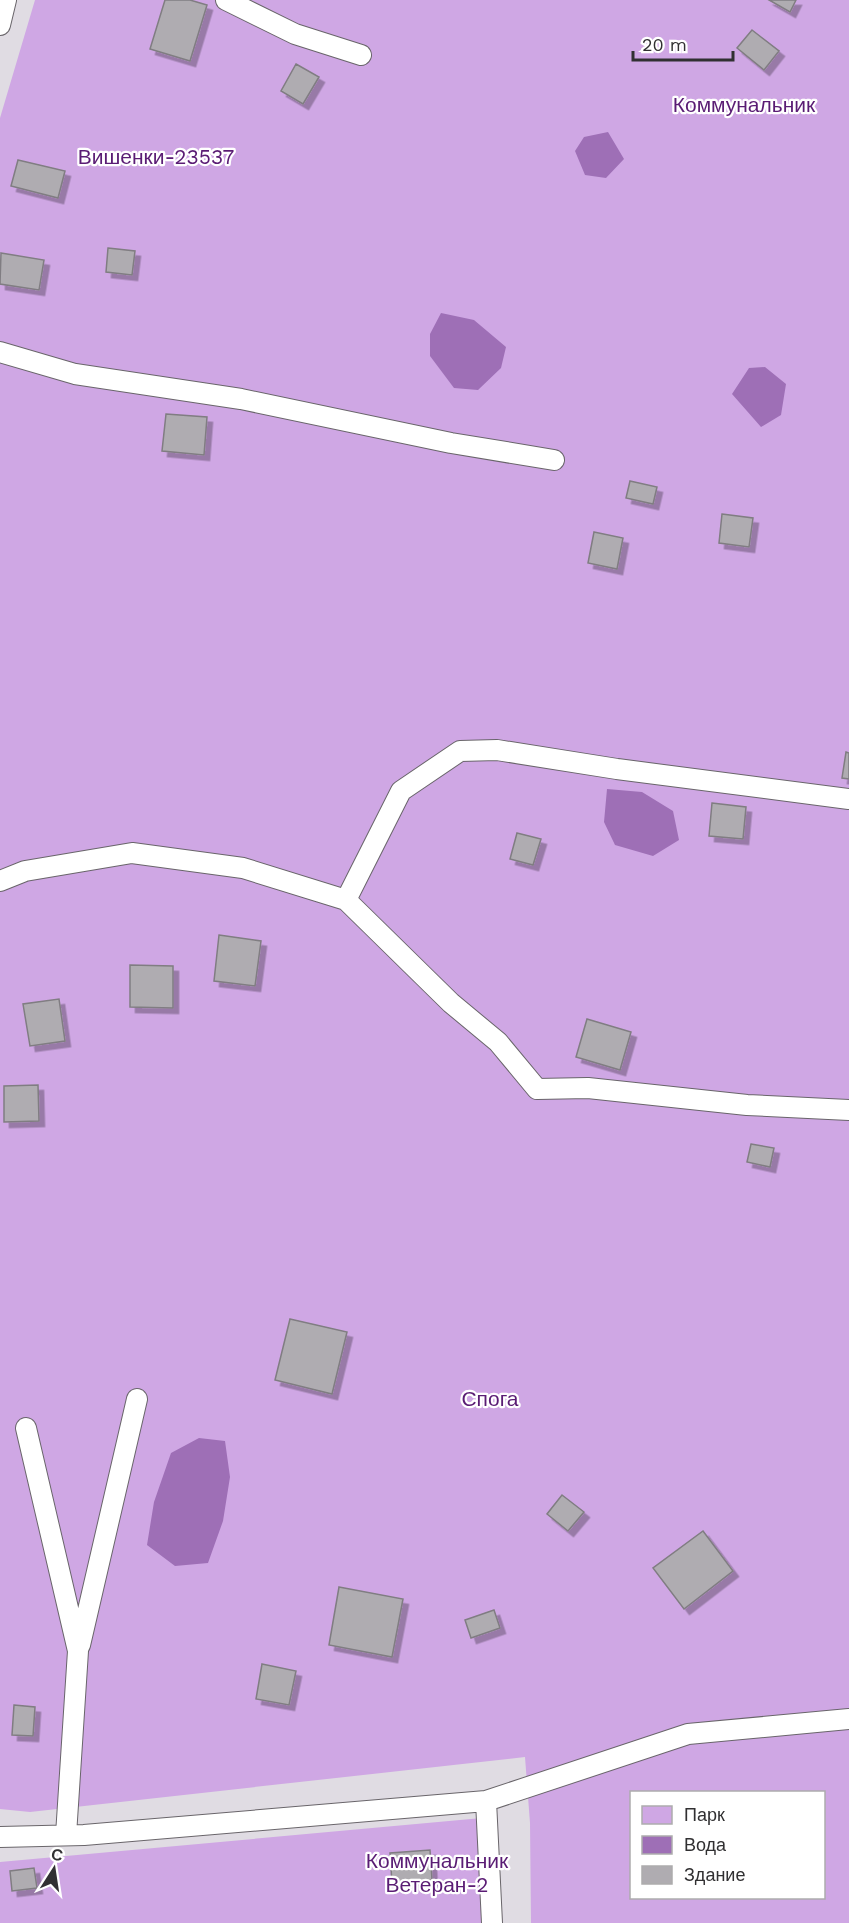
<svg xmlns="http://www.w3.org/2000/svg" width="849" height="1923" viewBox="0 0 849 1923" font-family="'Work Sans',sans-serif">
  <style>
    .green { fill: #cfa7e4; fill-rule: evenodd }
    .water { fill: #9e6fb6 }
    .building { fill: #afacb1; stroke: #807d82; stroke-width: 1.5; filter: url(#shadow) }
    .lines { fill: none; stroke-linecap: round; stroke-linejoin: round }
    .service-casing { stroke: #69656a; stroke-width: 22 }
    .service { stroke: #fff; stroke-width: 20 }
    .labels { text-anchor: middle; stroke-width: 4.5; stroke-linejoin: round; paint-order: stroke }
    .park-label { font-size: 21px; fill: #5a1c74; stroke: #fff }
  </style>
  <defs>
    <filter id="shadow"><feDropShadow dx="5.5" dy="5.5" stdDeviation="0" flood-color="#0004"/></filter>
  </defs>
  <rect width="100%" height="100%" fill="#e0dce3"/>
  <path class="green" d="M 35,0 L 849,0 L 849,1923 L 531,1923 L 530,1823 L 525,1757 L 30,1812 L 0,1809 L 0,118 ZM 632,1792 L 824,1792 L 824,1898 L 632,1898 Z
    M 493,1817 L 491,1923 L 0,1923 L 0,1862 Z"/>
  <path class="water" d="M 608,132 L 624,159 L 606,178 L 585,175 L 575,151 L 584,137 Z
    M 441,313 L 474,320 L 506,347 L 501,368 L 478,390 L 454,388 L 430,356 L 430,334 Z
    M 765,367 L 786,384 L 781,415 L 761,427 L 732,394 L 749,368 Z
    M 607,789 L 642,792 L 673,811 L 679,840 L 653,856 L 615,845 L 604,822 Z
    M 199,1438 L 225,1441 L 230,1477 L 223,1521 L 208,1563 L 175,1566 L 147,1545 L 154,1502 L 171,1453 Z"/>
  <path class="building" d="M 165,0 L 190,0 L 207,5 L 190,61 L 150,49 Z
    M 769,0 L 796,0 L 790,12 Z
    M 752,30 L 779,51 L 764,70 L 737,48 Z
    M 296,64 L 319,77 L 303,104 L 281,91 Z
    M 18,160 L 65,171 L 58,198 L 11,186 Z
    M 108,248 L 135,251 L 132,275 L 106,272 Z
    M 1,253 L 44,260 L 39,290 L 0,284 Z
    M 166,414 L 207,417 L 204,455 L 162,451 Z
    M 630,481 L 657,487 L 653,504 L 626,498 Z
    M 722,514 L 753,518 L 749,547 L 719,543 Z
    M 594,532 L 623,538 L 617,569 L 588,563 Z
    M 846,752 L 849,753 L 849,779 L 842,778 Z
    M 712,803 L 746,807 L 743,839 L 709,836 Z
    M 517,833 L 541,839 L 533,865 L 510,859 Z
    M 219,935 L 261,941 L 255,986 L 214,981 Z
    M 130,965 L 173,966 L 173,1008 L 130,1007 Z
    M 59,999 L 65,1041 L 30,1046 L 23,1004 Z
    M 587,1019 L 631,1032 L 620,1070 L 576,1057 Z
    M 38,1085 L 39,1121 L 4,1122 L 4,1086 Z
    M 751,1144 L 774,1148 L 770,1167 L 747,1162 Z
    M 290,1319 L 347,1332 L 332,1394 L 275,1380 Z
    M 562,1495 L 584,1512 L 568,1531 L 547,1514 Z
    M 703,1531 L 733,1571 L 684,1609 L 653,1568 Z
    M 339,1587 L 403,1599 L 392,1657 L 329,1645 Z
    M 494,1610 L 500,1628 L 471,1638 L 465,1620 Z
    M 262,1664 L 296,1671 L 289,1705 L 256,1699 Z
    M 14,1705 L 35,1707 L 33,1736 L 12,1735 Z
    M 430,1850 L 432,1880 L 392,1883 L 390,1853 Z
    M 34,1868 L 37,1888 L 12,1891 L 10,1871 Z"/>
  <g class="lines">
    <g class="service-casing">
      <path id="service" d="M 226,0 L 295,34 L 361,55
        M 0,25 L 6,0
        M 0,352 L 75,374 L 241,399 L 451,443 L 554,460
        M 849,799 L 617,769 L 497,750 L 460,751 L 401,791 L 346,900 L 451,1003 L 498,1042 L 537,1089 L 588,1088 L 747,1105 L 849,1110
        M 0,881 L 25,871 L 132,853 L 243,868 L 346,900
        M 26,1428 L 78,1651 L 66,1835
        M 80,1645 L 137,1399
        M 486,1801 L 492,1923
        M 0,1837 L 84,1835 L 486,1801 L 688,1734 L 849,1719"/>
    </g>
    <use href="#service" class="service"/>
  </g>
  <g class="labels">
    <g class="park-label">
      <text x="744" y="112">Коммунальник</text>
      <text x="156" y="164">Вишенки-23537</text>
      <text x="490" y="1406">Спога</text>
      <text x="437" y="1868">Коммунальник<tspan x="437" dy="24">Ветеран-2</tspan></text>
    </g>
  </g>
  <rect x="630" y="1791" width="195" height="108" fill="#ffffff" stroke="#adacad" stroke-width="1.5"/>
  <rect x="642" y="1806" width="30" height="18" fill="#cfa7e4" stroke="#adacad" stroke-width="1.5"/>
  <text x="684" y="1821" font-size="18" fill="#313032">Парк</text>
  <rect x="642" y="1836" width="30" height="18" fill="#9e6fb6" stroke="#adacad" stroke-width="1.5"/>
  <text x="684" y="1851" font-size="18" fill="#313032">Вода</text>
  <rect x="642" y="1866" width="30" height="18" fill="#afacb1" stroke="#adacad" stroke-width="1.5"/>
  <text x="684" y="1881" font-size="18" fill="#313032">Здание</text>
  <g transform="translate(54 1869) rotate(12)" stroke="#ffffff" stroke-width="4.5" paint-order="stroke">
  <path d="M0-4.5L10 22L0 15L-10 22Z" fill="#313032"/>
  <text y="-9" font-size="16" font-weight="bold" text-anchor="middle" fill="#313032">С</text>
  </g>
  <path d="M633 51v9h100v-9" fill="none" stroke="#313032" stroke-width="3"/>
  <text x="642" y="51" font-size="18" fill="#313032" stroke="#ffffff" stroke-width="4.5" paint-order="stroke">20 m</text>
</svg>
